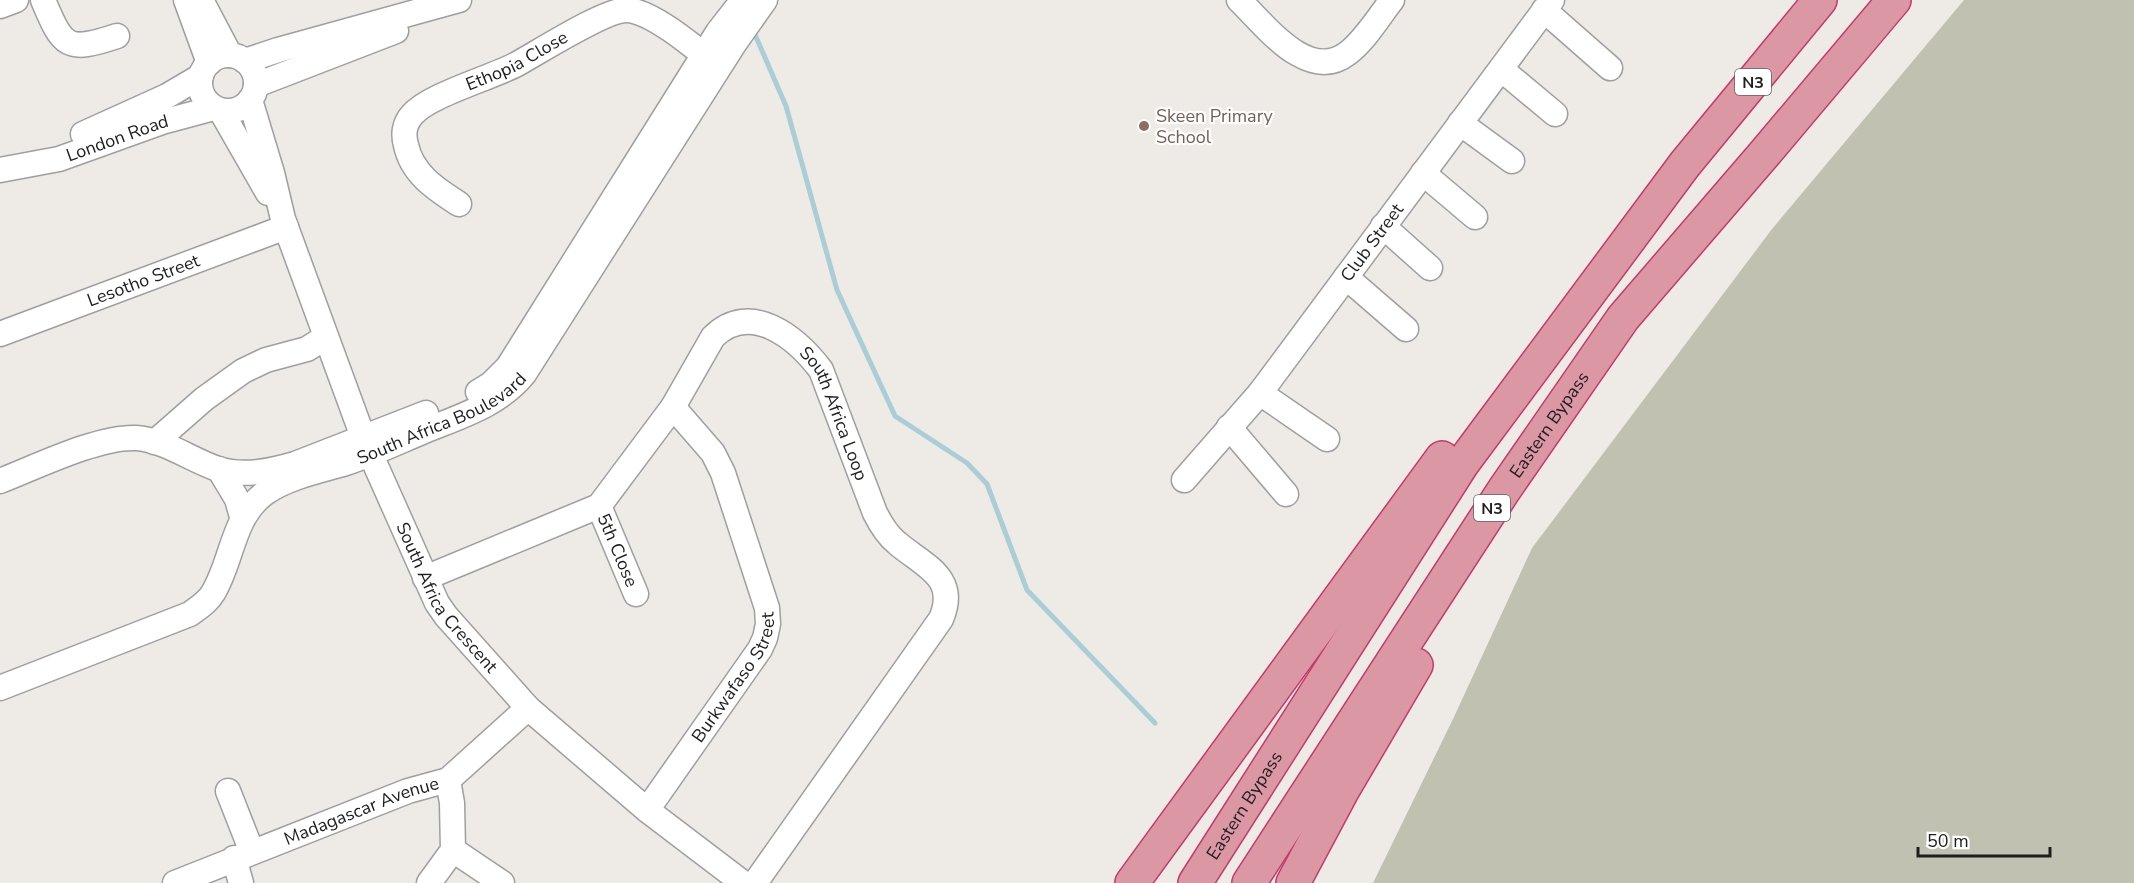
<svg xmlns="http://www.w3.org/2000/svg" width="2134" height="883" viewBox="0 0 2134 883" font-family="'Nunito Sans',sans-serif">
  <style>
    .construction { fill: #c1c1b2 }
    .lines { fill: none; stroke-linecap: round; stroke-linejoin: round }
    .stream { stroke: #abcdd6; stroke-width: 5 }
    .minor-casing { stroke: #9f9f9f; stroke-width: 27 }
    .highway-casing { stroke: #c43a6a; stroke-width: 36 }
    .minor { stroke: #fff; stroke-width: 24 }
    .highway { stroke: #dc97a4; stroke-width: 33 }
    .education-dot { fill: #8d6e63; stroke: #fff; stroke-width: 2 }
    .labels { text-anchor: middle; stroke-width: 4.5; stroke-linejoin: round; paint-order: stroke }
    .shield { fill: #fff; stroke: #626262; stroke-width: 1.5 }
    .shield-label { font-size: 16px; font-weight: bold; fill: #1e1e1e }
    .street-label { font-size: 18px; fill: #1e1e1e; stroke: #fff }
    .education-label { font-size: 18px; fill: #785e54; stroke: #fff; text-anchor: start }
  </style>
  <rect width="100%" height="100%" fill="#eeebe6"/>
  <path class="construction" d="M 1964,0 L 2134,0 L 2134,883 L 1373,883 L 1453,719 L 1532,548 L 1772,229 Z"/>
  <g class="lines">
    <path class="stream" d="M 753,30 L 786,106 L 837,290 L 895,416 L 967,463 L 987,484 L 1027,590 L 1155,723"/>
    <g class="minor-casing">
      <g id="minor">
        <path d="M 43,0 C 63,47 66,53 117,36"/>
        <path d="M 186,0 L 209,63"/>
        <path d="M 201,0 L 230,55"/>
        <path d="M 1239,0 C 1265,25 1308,84 1348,53 C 1365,40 1378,18 1392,0"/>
        <path d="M 0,6 L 16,0"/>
        <path d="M 1544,10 L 1610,68"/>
        <circle cx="228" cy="83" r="28"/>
        <path d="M 245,61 L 278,50 L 459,0"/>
        <path d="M 1501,69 L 1555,114"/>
        <path d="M 256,85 L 396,31"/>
        <path id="s1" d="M 250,100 L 272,173 L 283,219 L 363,437 L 437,603 L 446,616 L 528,708 L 647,810 L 743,883"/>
        <path d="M 221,111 L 268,193"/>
        <path d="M 1460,123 L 1512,161"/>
        <path d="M 83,134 L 167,96 L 201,76"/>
        <path id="s2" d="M 0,170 L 59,159 L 162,122 L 214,108"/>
        <path d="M 1423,173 L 1475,217"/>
        <path id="s3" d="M 459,204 C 436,189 412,174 406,145 C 403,135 404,124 412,115 C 429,95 491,78 517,64 C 539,52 606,9 627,10 C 652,11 695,48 715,64"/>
        <path d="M 1383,226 L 1430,268"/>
        <path d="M 1346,277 L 1406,329"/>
        <path id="s4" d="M 0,334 L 286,227"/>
        <path d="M 478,392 L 491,384 L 508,367 L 718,32 L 743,0"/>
        <path d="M 1260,393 L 1327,439"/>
        <path d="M 1229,427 L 1286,494"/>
        <path d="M 155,442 L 204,399 L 243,371 L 266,360 L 307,349 L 326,337"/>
        <path d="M 219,469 L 237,499 L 242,517"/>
        <path id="s5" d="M 1184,480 L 1260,393 L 1552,0"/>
        <path d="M 0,481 C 36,467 99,436 136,438 C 165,440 191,460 218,469 C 243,477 271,471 295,464 L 426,413"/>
        <path id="s6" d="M 599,506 L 636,594"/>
        <path id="s7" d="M 425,578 L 599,506 L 673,407 L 713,337 C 750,300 796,337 821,370 L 875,513 C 881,525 887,535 897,543 C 924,566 959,577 941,619 L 755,883"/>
        <path id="s8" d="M 0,688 L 190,614 C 198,608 208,602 213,593 C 233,560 232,517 265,493 C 288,477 319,471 346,463 C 372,454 396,443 422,432 C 458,417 498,406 524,374 L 734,44 L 765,0"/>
        <path d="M 228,791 L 252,852"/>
        <path id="s9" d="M 647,810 L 760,649 L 765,638 L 768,624 L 767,608 L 723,473 L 713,453 L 673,407"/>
        <path d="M 453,850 L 502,883"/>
        <path d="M 234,858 L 241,883"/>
        <path id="s10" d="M 175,883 L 408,791 L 448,780 L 528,708"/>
        <path d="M 429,883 L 453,850 L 452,803 L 448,780"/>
      </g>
    </g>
    <g class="highway-casing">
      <g id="highway">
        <path d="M 1132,883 L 1442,458"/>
        <path id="s11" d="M 1195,883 L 1462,464 L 1685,164 L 1820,0"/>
        <path id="s12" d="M 1249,883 L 1504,490 L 1623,318 L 1765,153 L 1894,0"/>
        <path d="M 1293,883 L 1342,791 L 1416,665"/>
      </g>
    </g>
    <use href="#minor" class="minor"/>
    <use href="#highway" class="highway"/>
  </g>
  <circle class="education-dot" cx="1144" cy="126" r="6"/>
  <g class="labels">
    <g class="shield">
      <rect x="1735" y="69" width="36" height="26" rx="4.5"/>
      <rect x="1474" y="495" width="36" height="26" rx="4.5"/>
    </g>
    <g class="shield-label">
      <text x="1753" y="88">N3</text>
      <text x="1492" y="514">N3</text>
    </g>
    <g class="street-label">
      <text dy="6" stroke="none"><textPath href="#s3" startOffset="232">Ethopia Close</textPath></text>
      <text dy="6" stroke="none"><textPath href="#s2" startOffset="122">London Road</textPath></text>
      <text dy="6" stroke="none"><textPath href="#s5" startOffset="303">Club Street</textPath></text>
      <text dy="6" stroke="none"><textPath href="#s4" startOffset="153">Lesotho Street</textPath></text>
      <text dy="6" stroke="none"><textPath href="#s8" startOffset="542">South Africa Boulevard</textPath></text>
      <text dy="6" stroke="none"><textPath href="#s7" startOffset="567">South Africa Loop</textPath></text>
      <text dy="6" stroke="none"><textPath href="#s12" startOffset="548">Eastern Bypass</textPath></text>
      <text dy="6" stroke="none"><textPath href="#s6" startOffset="48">5th Close</textPath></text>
      <text dy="6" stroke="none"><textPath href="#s1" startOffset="538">South Africa Crescent</textPath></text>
      <text dy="6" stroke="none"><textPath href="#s9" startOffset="160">Burkwafaso Street</textPath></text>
      <text dy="6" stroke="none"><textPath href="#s11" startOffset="92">Eastern Bypass</textPath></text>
      <text dy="6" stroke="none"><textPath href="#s10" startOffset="200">Madagascar Avenue</textPath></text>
    </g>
    <g class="education-label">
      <text x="1156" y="122">Skeen Primary<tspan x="1156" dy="21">School</tspan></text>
    </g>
  </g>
  <path d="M1918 847v9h132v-9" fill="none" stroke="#1e1e1e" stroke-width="3"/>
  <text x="1927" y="847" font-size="18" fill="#1e1e1e" stroke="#ffffff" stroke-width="4.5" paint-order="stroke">50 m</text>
</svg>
